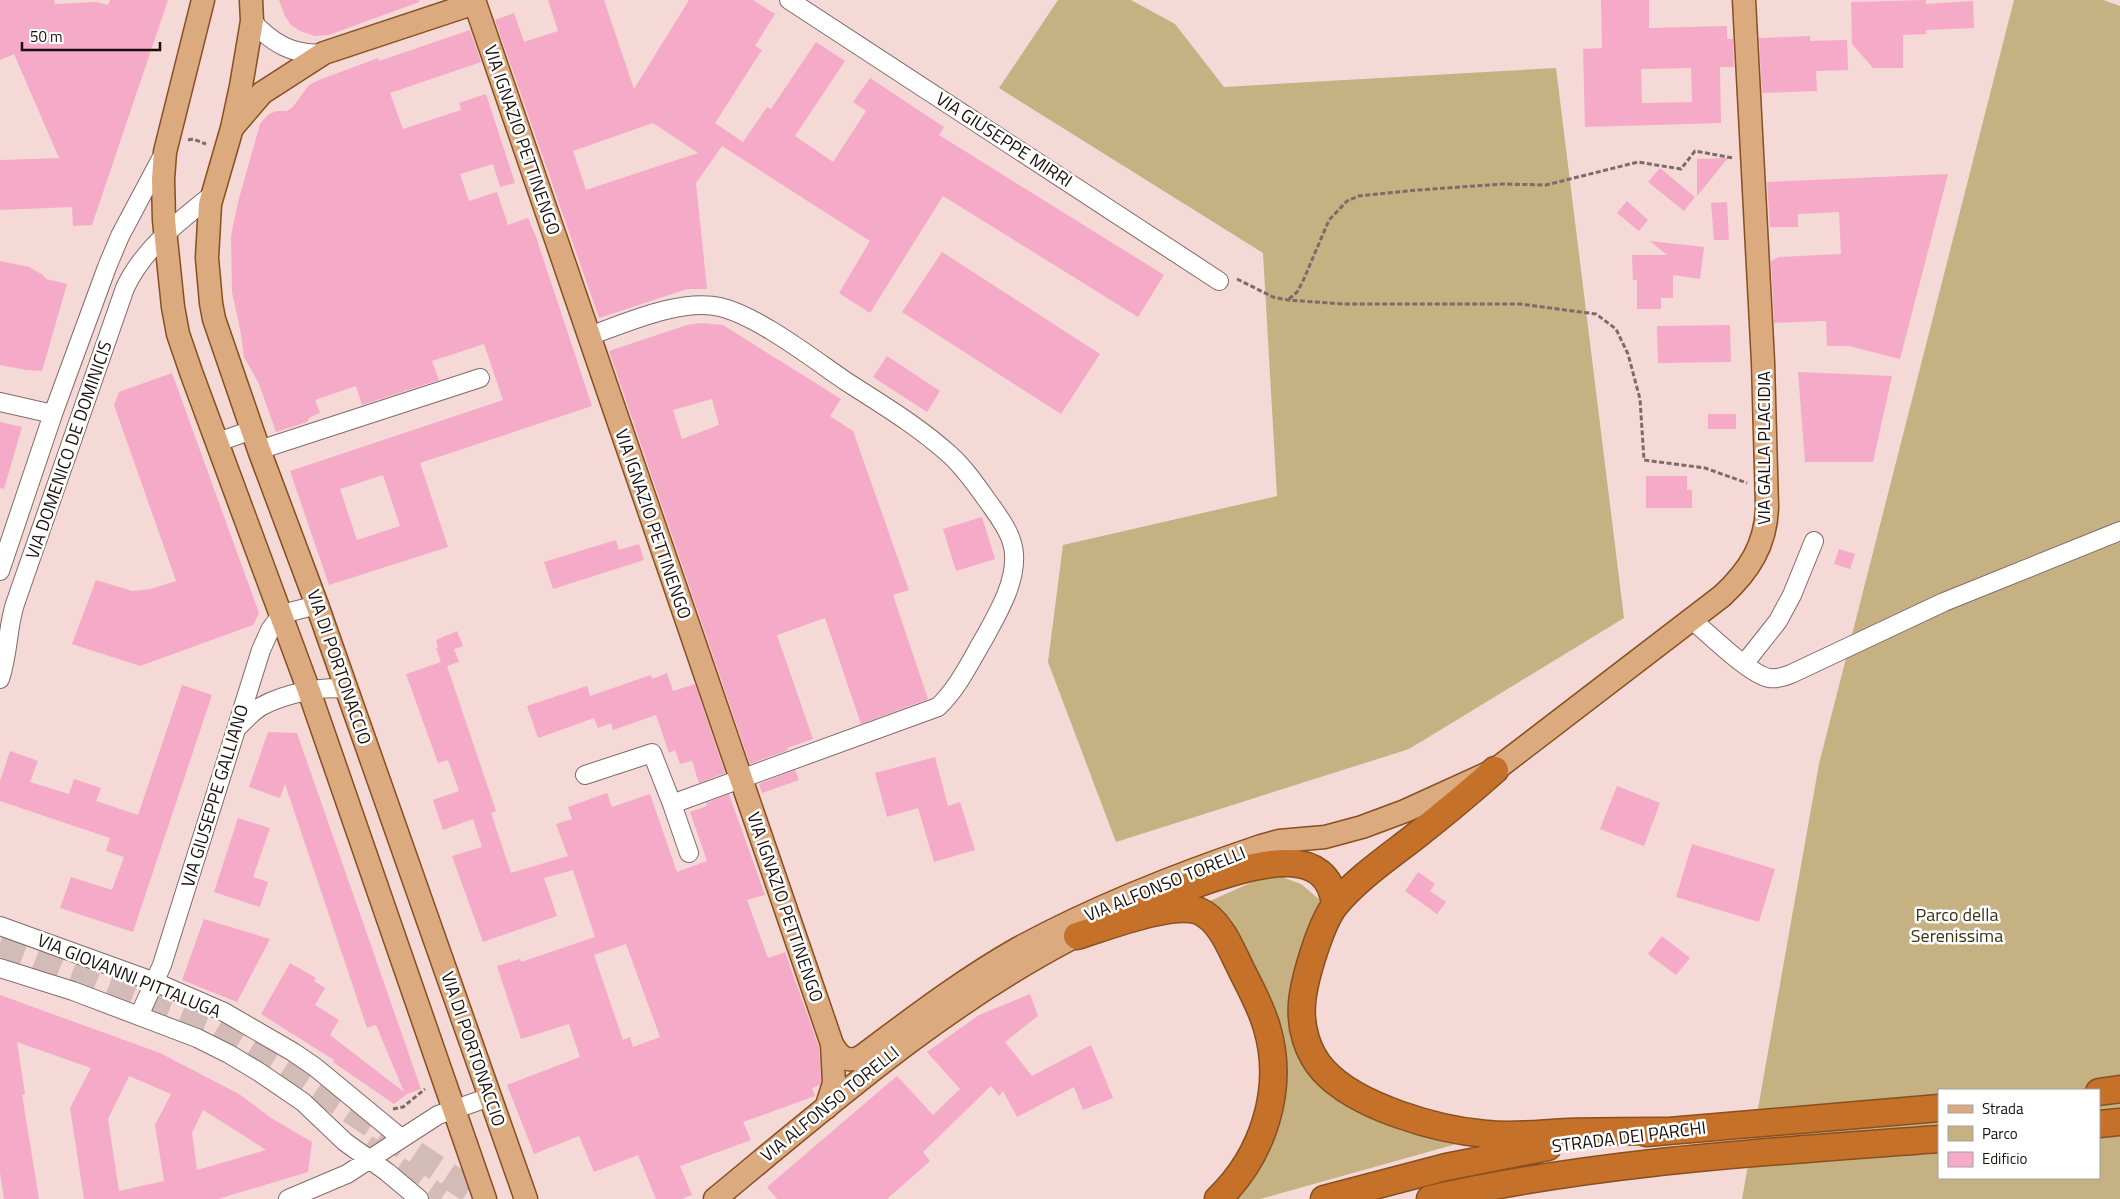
<svg xmlns="http://www.w3.org/2000/svg" width="2120" height="1199" viewBox="0 0 2120 1199" font-family="'Titillium Web',sans-serif">
  <style>
    .green { fill: #c5b182; fill-rule: evenodd }
    .building { fill: #f5aac8; fill-rule: evenodd }
    .lines { fill: none; stroke-linecap: round; stroke-linejoin: round }
    .highway-tunnel { stroke: #d3bbb8; stroke-width: 26; stroke-dasharray: 26 13; stroke-linecap: butt }
    .minor-casing { stroke: #826a68; stroke-width: 20 }
    .major-casing { stroke: #884f20; stroke-width: 25 }
    .highway-casing { stroke: #884f20; stroke-width: 29 }
    .path { stroke: #7c6b69; stroke-width: 3; stroke-dasharray: 5 2.5; stroke-linecap: butt }
    .minor { stroke: #fff; stroke-width: 18 }
    .major { stroke: #dcaa7f; stroke-width: 22 }
    .highway { stroke: #c57129; stroke-width: 26 }
    .labels { text-anchor: middle; stroke-width: 5; stroke-linejoin: round; paint-order: stroke }
    .street-label { font-size: 18px; fill: #180f0e; stroke: #fff }
    .park-label { font-size: 18px; fill: #3d3111; stroke: #fff }
  </style>
  <rect width="100%" height="100%" fill="#f4d9d6"/>
  <path class="green" d="M 1058,0 L 1131,0 L 1175,24 L 1224,87 L 1556,68 L 1624,618 L 1409,749 L 1116,842 L 1048,662 L 1063,545 L 1277,496 L 1263,253 L 999,88 Z
    M 2014,0 L 2103,0 L 2120,6 L 2120,1199 L 1742,1199 L 1819,764 ZM 1939,1090 L 2099,1090 L 2099,1178 L 1939,1178 Z
    M 1279,876 L 1301,884 L 1320,900 L 1303,955 L 1297,1048 L 1460,1143 L 1260,1199 L 1234,1199 L 1254,1176 L 1269,1151 L 1282,1114 L 1285,1071 L 1270,1000 L 1233,922 L 1224,911 L 1210,901 L 1259,879 Z"/>
  <path class="building" d="M 0,0 L 54,0 L 55,4 L 96,2 L 108,5 L 110,0 L 168,0 L 92,225 L 73,226 L 72,207 L 0,210 L 0,160 L 59,158 L 14,54 L 0,60 Z
    M 279,0 L 419,0 L 419,2 L 329,35 L 315,36 L 300,31 L 291,25 L 285,16 Z
    M 548,0 L 604,0 L 634,89 L 689,0 L 753,0 L 775,14 L 755,46 L 762,50 L 715,123 L 743,142 L 767,107 L 771,109 L 816,42 L 845,61 L 795,136 L 833,162 L 866,111 L 853,102 L 870,78 L 944,127 L 939,135 L 1164,275 L 1138,317 L 943,196 L 870,313 L 839,293 L 870,241 L 722,146 L 696,183 L 707,289 L 687,289 L 599,318 L 495,20 L 514,13 L 524,42 L 558,31 ZM 653,123 L 698,153 L 586,190 L 573,151 Z
    M 1601,0 L 1649,0 L 1649,28 L 1727,26 L 1727,39 L 1733,39 L 1734,67 L 1720,67 L 1721,123 L 1585,127 L 1583,49 L 1602,48 ZM 1691,68 L 1692,102 L 1642,103 L 1641,69 Z
    M 1926,0 L 1926,4 L 1973,1 L 1974,28 L 1926,30 L 1926,34 L 1903,35 L 1903,68 L 1873,68 L 1852,44 L 1851,2 Z
    M 470,30 L 481,62 L 390,93 L 403,129 L 461,110 L 459,103 L 486,94 L 515,183 L 500,187 L 493,164 L 460,174 L 469,201 L 497,192 L 508,225 L 528,218 L 536,237 L 592,406 L 420,463 L 448,547 L 329,585 L 290,471 L 503,400 L 484,344 L 432,361 L 439,380 L 362,405 L 356,386 L 315,400 L 320,413 L 310,417 L 307,422 L 276,432 L 259,384 L 244,357 L 241,334 L 232,292 L 231,236 L 238,202 L 260,124 L 269,114 L 277,111 L 286,111 L 292,108 L 309,85 L 319,80 L 378,58 L 379,61 ZM 383,475 L 400,526 L 357,540 L 340,489 Z
    M 1810,36 L 1810,41 L 1847,40 L 1848,70 L 1816,71 L 1817,91 L 1762,93 L 1759,38 Z
    M 1728,158 L 1697,196 L 1697,159 Z
    M 1660,168 L 1695,197 L 1684,211 L 1648,182 Z
    M 1948,174 L 1900,359 L 1849,346 L 1827,346 L 1826,321 L 1774,323 L 1771,261 L 1779,257 L 1841,254 L 1839,212 L 1798,214 L 1798,227 L 1770,227 L 1767,182 Z
    M 1627,201 L 1648,220 L 1639,231 L 1617,213 Z
    M 1727,202 L 1729,240 L 1714,240 L 1711,203 Z
    M 1650,241 L 1704,247 L 1700,279 L 1673,275 L 1673,298 L 1661,298 L 1661,309 L 1637,309 L 1637,280 L 1633,280 L 1632,255 L 1667,255 Z
    M 942,252 L 1100,354 L 1061,414 L 902,312 Z
    M 0,261 L 29,267 L 43,275 L 46,279 L 67,284 L 42,371 L 26,370 L 0,365 Z
    M 701,323 L 723,325 L 841,399 L 830,416 L 853,431 L 909,590 L 893,595 L 928,699 L 861,724 L 825,618 L 777,635 L 813,739 L 787,748 L 788,750 L 750,764 L 609,351 L 687,325 ZM 712,399 L 719,425 L 682,439 L 673,410 Z
    M 1730,325 L 1731,362 L 1658,363 L 1657,326 Z
    M 887,356 L 940,391 L 927,412 L 873,377 Z
    M 1798,372 L 1892,376 L 1873,462 L 1805,462 Z
    M 172,373 L 259,613 L 253,625 L 140,666 L 72,644 L 96,580 L 132,591 L 151,589 L 176,581 L 114,405 L 119,392 Z
    M 1708,414 L 1736,414 L 1736,429 L 1708,429 Z
    M 0,422 L 22,427 L 4,489 L 0,488 Z
    M 1646,476 L 1687,476 L 1687,490 L 1692,490 L 1692,508 L 1646,508 Z
    M 982,517 L 995,559 L 956,571 L 943,529 Z
    M 616,540 L 619,550 L 639,544 L 644,560 L 553,589 L 544,562 Z
    M 1839,549 L 1855,554 L 1850,569 L 1834,564 Z
    M 457,631 L 463,646 L 454,649 L 459,662 L 447,666 L 496,811 L 491,813 L 511,873 L 568,856 L 556,824 L 572,819 L 568,807 L 607,793 L 612,807 L 650,794 L 677,872 L 707,861 L 690,812 L 707,806 L 706,803 L 729,794 L 765,895 L 747,900 L 768,958 L 785,952 L 819,1047 L 821,1081 L 820,1085 L 812,1088 L 815,1096 L 743,1122 L 751,1140 L 680,1166 L 692,1195 L 682,1199 L 656,1199 L 638,1155 L 594,1172 L 579,1136 L 534,1154 L 507,1085 L 580,1057 L 569,1024 L 521,1039 L 497,966 L 520,959 L 521,962 L 595,937 L 573,870 L 544,878 L 557,916 L 483,942 L 452,856 L 482,847 L 473,819 L 443,830 L 433,800 L 459,791 L 448,760 L 438,763 L 406,674 L 441,662 L 436,648 L 438,647 L 436,640 ZM 626,944 L 660,1037 L 633,1047 L 630,1037 L 623,1040 L 594,955 Z
    M 667,673 L 673,691 L 695,684 L 725,773 L 699,783 L 692,761 L 680,764 L 675,750 L 669,753 L 656,715 L 613,730 L 611,723 L 598,728 L 594,718 L 538,738 L 527,706 L 587,686 L 590,696 L 651,675 L 652,679 Z
    M 182,685 L 212,695 L 133,932 L 60,908 L 71,877 L 112,890 L 124,857 L 106,851 L 110,838 L 0,801 L 0,781 L 10,751 L 38,761 L 30,782 L 69,794 L 74,779 L 101,788 L 96,801 L 138,815 Z
    M 268,732 L 297,733 L 421,1089 L 407,1094 L 394,1104 L 346,1071 L 333,1062 L 334,1060 L 261,1014 L 290,963 L 316,978 L 314,981 L 325,988 L 315,1005 L 339,1020 L 330,1035 L 404,1092 L 376,1025 L 367,1028 L 285,784 L 280,798 L 249,787 Z
    M 935,757 L 948,806 L 960,802 L 975,850 L 934,862 L 918,808 L 887,817 L 875,773 Z
    M 795,770 L 799,780 L 762,793 L 759,784 Z
    M 1617,786 L 1660,803 L 1644,846 L 1600,829 Z
    M 238,818 L 270,828 L 253,877 L 268,882 L 260,907 L 214,892 Z
    M 1692,844 L 1775,869 L 1759,922 L 1676,897 Z
    M 1418,872 L 1435,884 L 1430,891 L 1446,902 L 1437,914 L 1405,891 Z
    M 204,919 L 270,939 L 237,1002 L 182,980 Z
    M 1662,936 L 1690,958 L 1676,975 L 1648,954 Z
    M 1030,994 L 1038,1016 L 1005,1042 L 1032,1076 L 1091,1045 L 1113,1098 L 1083,1110 L 1074,1087 L 1017,1117 L 1003,1091 L 999,1096 L 991,1086 L 923,1152 L 930,1161 L 887,1199 L 777,1199 L 767,1187 L 897,1076 L 933,1115 L 960,1089 L 927,1052 L 979,1015 Z
    M 0,995 L 160,1053 L 239,1094 L 271,1118 L 312,1142 L 308,1172 L 218,1199 L 84,1199 L 70,1108 L 91,1068 L 17,1042 L 25,1094 L 22,1095 L 39,1199 L 4,1199 L 0,1172 ZM 129,1076 L 171,1094 L 155,1125 L 164,1181 L 119,1191 L 108,1119 ZM 203,1110 L 238,1132 L 266,1150 L 197,1170 L 192,1133 Z"/>
  <g class="lines">
    <path class="highway-tunnel" d="M 0,943 L 218,1026 L 297,1075 L 483,1199
      M 365,1147 L 441,1199"/>
    <g class="minor-casing">
      <path id="minor" d="M 789,0 L 1219,281
        M 252,21 C 272,43 293,56 324,53
        M 0,402 L 53,414
        M 218,442 L 252,430
        M 259,450 L 480,378
        M 0,571 L 53,414 L 107,267 L 120,236 L 163,155
        M 1691,619 C 1708,633 1749,674 1769,678 C 1776,679 1784,677 1791,674 L 1944,602 L 2120,531
        M 1744,664 L 1778,621 L 1792,595 L 1814,541
        M 0,679 C 9,652 7,629 15,604 L 125,288 C 143,249 179,221 212,195
        M 238,727 C 246,719 253,711 262,706 C 282,695 325,684 347,690
        M 585,775 L 652,753 L 672,804 L 938,707 C 959,687 971,660 986,635 C 999,611 1016,582 1014,554 C 1013,536 1001,520 992,507 C 978,488 966,469 949,454 C 918,426 881,404 847,382 C 813,359 758,316 720,307 C 681,298 626,323 589,336
        M 672,804 L 689,853
        M 0,926 L 155,982 L 224,1012 L 293,1052 L 315,1067 L 401,1138
        M 0,968 L 73,991 L 197,1038 L 229,1054 L 259,1072 L 303,1102 L 345,1142 L 387,1172 L 419,1199
        M 139,1016 L 162,965 L 261,650 L 270,630 L 282,614 L 317,605
        M 288,1199 L 347,1174 L 438,1115 L 490,1097"/>
    </g>
    <g class="major-casing">
      <path id="major" d="M 203,0 L 165,152 L 163,179 L 164,220 L 173,307 L 178,334 L 191,372 L 309,691 L 485,1199
        M 251,0 L 252,21 L 241,86 L 232,128 L 210,204 L 207,258 L 211,303 L 214,319 L 259,450 L 317,605 L 526,1199
        M 232,128 L 262,93 L 324,53 L 475,3 L 832,1044 C 839,1057 848,1064 862,1056 C 913,1018 964,979 1019,948 C 1096,906 1178,874 1261,846 L 1279,841 L 1325,837 L 1362,827 L 1405,811 L 1495,770 L 1722,596 C 1749,571 1766,545 1767,507 L 1763,362 L 1744,0
        M 826,1108 L 834,1083 L 832,1044
        M 715,1199 C 829,1105 940,1007 1072,938"/>
    </g>
    <g class="highway-casing">
      <path id="highway" d="M 1495,770 C 1469,793 1444,814 1417,835 C 1389,857 1359,877 1336,904 C 1321,922 1304,979 1302,1003 C 1300,1027 1307,1052 1323,1070 C 1356,1107 1438,1130 1486,1134 C 1513,1137 1542,1133 1569,1132 C 1601,1131 1632,1131 1664,1131
        M 1146,903 C 1168,893 1191,886 1214,878 C 1254,866 1328,841 1335,905
        M 1077,936 C 1106,927 1173,901 1199,911 C 1220,920 1230,947 1239,965 C 1249,986 1261,1006 1267,1028 C 1285,1089 1263,1156 1218,1199
        M 2099,1092 L 2120,1089
        M 2099,1124 L 2120,1122
        M 1646,1133 L 1939,1108
        M 1324,1199 L 1446,1167 L 1548,1147
        M 1430,1199 C 1598,1161 1768,1152 1939,1139"/>
    </g>
    <path class="path" d="M 188,140 L 193,139 L 206,144
      M 1237,279 L 1273,297 L 1288,300 L 1343,304 L 1520,304 L 1596,314 L 1616,329 L 1628,354 L 1640,399 L 1644,460 L 1705,468 L 1747,483
      M 1289,299 L 1297,292 L 1303,281 L 1329,220 L 1347,201 L 1359,196 L 1418,190 L 1503,184 L 1546,185 L 1638,162 L 1681,169 L 1695,151 L 1733,158
      M 393,1109 L 403,1107 L 425,1089"/>
    <use href="#minor" class="minor"/>
    <use href="#major" class="major"/>
    <use href="#highway" class="highway"/>
  </g>
  <g class="labels">
    <g class="street-label">
      <text transform="translate(522 140) rotate(71)" y="6">VIA IGNAZIO PETTINENGO</text>
      <text transform="translate(1004 140) rotate(33)" y="6">VIA GIUSEPPE MIRRI</text>
      <text transform="translate(1764 448) rotate(-90)" y="6">VIA GALLA PLACIDIA</text>
      <text transform="translate(69 450) rotate(-71)" y="6">VIA DOMENICO DE DOMINICIS</text>
      <text transform="translate(653 524) rotate(71)" y="6">VIA IGNAZIO PETTINENGO</text>
      <text transform="translate(339 667) rotate(71)" y="6">VIA DI PORTONACCIO</text>
      <text transform="translate(215 796) rotate(-73)" y="6">VIA GIUSEPPE GALLIANO</text>
      <text transform="translate(1165 884) rotate(-22)" y="6">VIA ALFONSO TORELLI</text>
      <text transform="translate(785 907) rotate(71)" y="6">VIA IGNAZIO PETTINENGO</text>
      <text transform="translate(129 976) rotate(22)" y="6">VIA GIOVANNI PITTALUGA</text>
      <text transform="translate(473 1049) rotate(71)" y="6">VIA DI PORTONACCIO</text>
      <text transform="translate(830 1104) rotate(-39)" y="6">VIA ALFONSO TORELLI</text>
      <text transform="translate(1629 1137) rotate(-7)" y="6">STRADA DEI PARCHI</text>
    </g>
    <g class="park-label">
      <text x="1957" y="921">Parco della<tspan x="1957" dy="21">Serenissima</tspan></text>
    </g>
  </g>
  <rect x="1938" y="1089" width="162" height="90" fill="#ffffff" stroke="#a39f9f"/>
  <rect x="1948" y="1105" width="25" height="8" fill="#dcaa7f" stroke="#a39f9f"/>
  <text x="1982" y="1114" font-size="15" fill="#180f0e">Strada</text>
  <rect x="1948" y="1126" width="25" height="15" fill="#c5b182" stroke="#a39f9f"/>
  <text x="1982" y="1139" font-size="15" fill="#180f0e">Parco</text>
  <rect x="1948" y="1152" width="25" height="15" fill="#f5aac8" stroke="#a39f9f"/>
  <text x="1982" y="1164" font-size="15" fill="#180f0e">Edificio</text>
  <path d="M22 42v8h138v-8" fill="none" stroke="#180f0e" stroke-width="2.5"/>
  <text x="30" y="42" font-size="15" fill="#180f0e" stroke="#ffffff" stroke-width="4" paint-order="stroke">50 m</text>
</svg>
